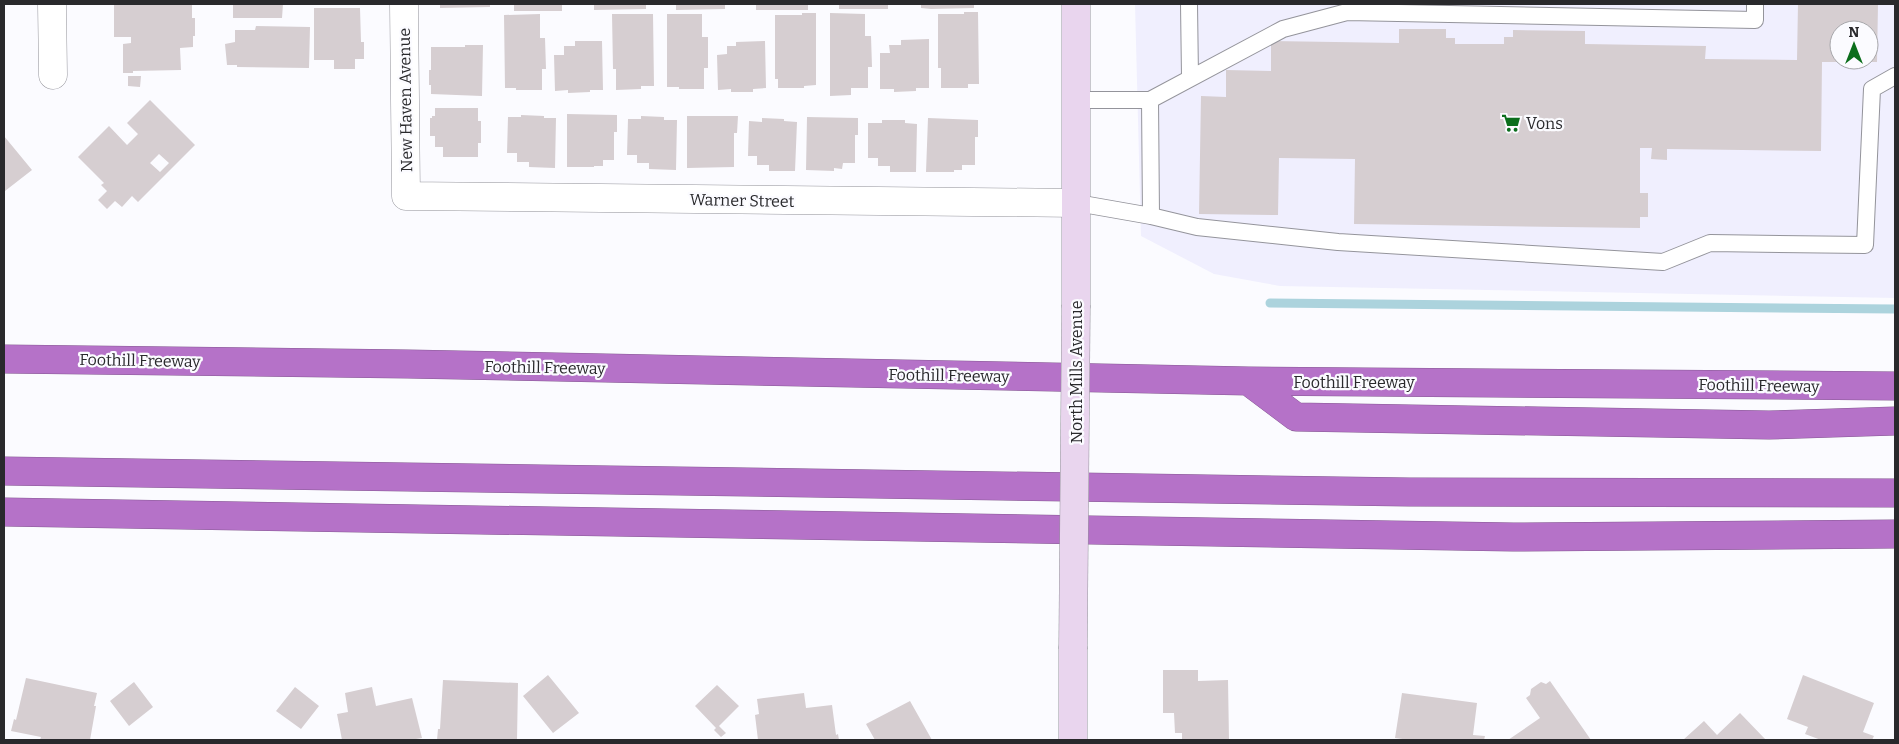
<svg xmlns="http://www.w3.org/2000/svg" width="1899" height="744" viewBox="0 0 1899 744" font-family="Bitter,serif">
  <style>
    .built { fill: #f0effe; fill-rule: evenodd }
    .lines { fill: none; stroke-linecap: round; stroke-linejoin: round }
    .stream { stroke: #acd3dd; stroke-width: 9 }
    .building { fill: #d6ced1; fill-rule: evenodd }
    .service-casing { stroke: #94949b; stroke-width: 18 }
    .minor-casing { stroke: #94949b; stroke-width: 29 }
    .secondary-casing { stroke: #94949b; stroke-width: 29 }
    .motorway-casing { stroke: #845891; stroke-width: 29 }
    .service { stroke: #fff; stroke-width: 16 }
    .minor { stroke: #fff; stroke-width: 28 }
    .secondary { stroke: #e9d5ee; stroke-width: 28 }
    .motorway { stroke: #b572c8; stroke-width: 28 }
    .secondary-bridge-casing { stroke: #94949b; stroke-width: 29; stroke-linecap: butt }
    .secondary-bridge { stroke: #e9d5ee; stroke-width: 28 }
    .labels { text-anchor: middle; stroke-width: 4.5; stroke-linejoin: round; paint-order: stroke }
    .street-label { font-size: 16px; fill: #29292c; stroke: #fbfbff }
    .poi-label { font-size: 16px; fill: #29292c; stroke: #fbfbff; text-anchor: start }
  </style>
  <rect width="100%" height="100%" fill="#fbfbff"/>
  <path class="built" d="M 1135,4 L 1895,4 L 1895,298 L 1280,286 L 1214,274 L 1141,236 ZM 1839,30 L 1869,30 L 1869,60 L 1839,60 Z"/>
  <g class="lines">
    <path class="stream" d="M 1270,303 L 1895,309"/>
  </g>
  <path class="building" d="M 114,4 L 180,4 L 180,5 L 192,5 L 192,18 L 195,18 L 195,36 L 193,36 L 193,47 L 180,48 L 181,70 L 133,71 L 133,73 L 123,73 L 123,44 L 131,43 L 131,37 L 114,37 Z
    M 233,4 L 283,4 L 282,18 L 233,18 Z
    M 440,4 L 490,4 L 490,7 L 440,8 Z
    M 514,4 L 562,4 L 562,11 L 514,11 Z
    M 594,4 L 646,4 L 646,9 L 594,10 Z
    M 676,4 L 725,4 L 725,9 L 676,10 Z
    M 756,4 L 808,4 L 808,10 L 756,10 Z
    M 839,4 L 888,4 L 888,9 L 839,9 Z
    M 921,4 L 974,4 L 974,8 L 931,9 L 921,8 Z
    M 1798,4 L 1878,4 L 1877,62 L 1822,62 L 1821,151 L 1667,149 L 1667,160 L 1651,159 L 1652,148 L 1640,148 L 1640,193 L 1648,193 L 1648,217 L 1640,217 L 1640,228 L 1354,224 L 1355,159 L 1279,158 L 1278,215 L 1199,214 L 1201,96 L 1226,97 L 1226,70 L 1271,71 L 1271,41 L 1399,43 L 1399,29 L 1446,29 L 1446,38 L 1455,38 L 1455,44 L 1504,44 L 1504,37 L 1513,37 L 1513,30 L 1585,31 L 1585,44 L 1706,46 L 1705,59 L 1797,60 ZM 1839,30 L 1869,30 L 1869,60 L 1839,60 Z
    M 314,8 L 360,8 L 361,42 L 364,42 L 364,59 L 355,59 L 355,69 L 334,69 L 334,60 L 314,60 Z
    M 964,12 L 978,12 L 979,84 L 968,84 L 968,88 L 941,88 L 941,68 L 938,68 L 938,14 L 964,14 Z
    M 802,13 L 816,13 L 816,85 L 804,86 L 804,88 L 778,88 L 778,79 L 775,79 L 775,15 L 802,15 Z
    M 830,13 L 865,14 L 865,36 L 871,36 L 872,67 L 868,67 L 868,88 L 851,88 L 851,95 L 830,96 Z
    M 540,14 L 540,38 L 545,38 L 546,69 L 542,69 L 542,90 L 516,90 L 516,88 L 505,88 L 504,15 Z
    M 612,14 L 653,14 L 654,86 L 641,86 L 641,89 L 616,90 L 616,69 L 613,69 Z
    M 667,14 L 702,14 L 702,37 L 708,37 L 708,68 L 704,68 L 704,89 L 679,89 L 679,87 L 667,87 Z
    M 256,26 L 310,27 L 309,68 L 237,67 L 237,65 L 227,65 L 225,44 L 235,42 L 235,30 L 255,30 Z
    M 929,39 L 929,88 L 916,88 L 916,91 L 894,92 L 894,89 L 880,89 L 880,53 L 890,53 L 889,45 L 901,45 L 901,40 Z
    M 575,41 L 602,41 L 603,90 L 590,90 L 590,92 L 568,93 L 568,90 L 555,91 L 554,55 L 564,55 L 564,46 L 575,46 Z
    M 765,41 L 766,88 L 753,89 L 753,92 L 731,92 L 731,89 L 718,90 L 717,55 L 727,54 L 727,46 L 736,46 L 736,42 Z
    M 465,45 L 483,45 L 482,96 L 431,94 L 431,85 L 429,85 L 429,70 L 431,70 L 431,47 L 465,47 Z
    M 128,76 L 141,76 L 140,87 L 128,86 Z
    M 150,100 L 195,145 L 138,202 L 132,196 L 122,207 L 115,201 L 107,209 L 98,200 L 107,191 L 101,185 L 104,183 L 78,157 L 109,126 L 127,145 L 138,134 L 127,123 ZM 159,154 L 169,163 L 160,172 L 150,163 Z
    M 435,108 L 478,108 L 478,121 L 481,121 L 481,143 L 478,143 L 478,157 L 443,157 L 443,147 L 435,147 L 435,136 L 430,136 L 430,118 L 432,118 L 432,116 L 435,116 Z
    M 567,114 L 617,115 L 617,132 L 614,132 L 614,160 L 603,160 L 603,166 L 594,166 L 594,167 L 567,167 Z
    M 521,115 L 544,116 L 544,118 L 556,118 L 555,168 L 529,167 L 529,162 L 517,162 L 517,153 L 507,153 L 508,117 L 521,117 Z
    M 641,116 L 664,117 L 664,120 L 677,120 L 676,170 L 649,169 L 649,163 L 637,163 L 637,155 L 627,155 L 628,119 L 641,119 Z
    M 687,116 L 738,116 L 737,133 L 734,133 L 734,167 L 687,168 Z
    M 807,117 L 858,118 L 858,135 L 855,135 L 855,163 L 843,163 L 842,169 L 834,168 L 834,171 L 806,170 Z
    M 762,118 L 784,119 L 784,121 L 797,122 L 795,171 L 769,171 L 769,165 L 757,165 L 757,156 L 748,156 L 749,121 L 762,122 Z
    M 928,118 L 978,120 L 978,137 L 975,137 L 975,165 L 962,165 L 962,170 L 954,170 L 954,172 L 926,172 Z
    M 882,120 L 905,120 L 905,123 L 917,124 L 916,172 L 890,172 L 890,166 L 878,166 L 878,158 L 868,158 L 868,123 L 882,123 Z
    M 4,136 L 32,170 L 5,191 L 4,190 Z
    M 1163,670 L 1198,670 L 1198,681 L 1228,680 L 1229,740 L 1182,740 L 1182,733 L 1175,733 L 1174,713 L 1163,713 Z
    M 548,675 L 579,713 L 553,733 L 523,696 Z
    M 1803,675 L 1874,703 L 1863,732 L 1874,736 L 1872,740 L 1821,740 L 1805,734 L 1808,727 L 1787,719 Z
    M 26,678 L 97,693 L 94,706 L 96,706 L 90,740 L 40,740 L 41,737 L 11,731 L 14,719 L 16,720 Z
    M 443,680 L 518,683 L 517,740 L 437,740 L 438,729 L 440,729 Z
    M 1550,681 L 1591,740 L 1508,740 L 1540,718 L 1526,698 L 1530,695 L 1531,689 L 1541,682 L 1546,684 Z
    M 134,682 L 153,707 L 129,726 L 110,701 Z
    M 717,685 L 739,706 L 719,726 L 726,733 L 721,737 L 714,730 L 716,728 L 695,706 Z
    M 295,687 L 319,706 L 301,729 L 276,711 Z
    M 372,687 L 376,706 L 412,698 L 422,738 L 410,740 L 342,740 L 337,714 L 348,712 L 345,693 Z
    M 804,693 L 806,708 L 832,705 L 836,735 L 838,734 L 839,740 L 758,740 L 755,715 L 759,714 L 757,699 Z
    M 1402,693 L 1477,703 L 1473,735 L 1485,736 L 1484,740 L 1410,740 L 1395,738 Z
    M 910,701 L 932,740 L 875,740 L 866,724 Z
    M 1740,713 L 1766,740 L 1683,740 L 1704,721 L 1717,735 Z"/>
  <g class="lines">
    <g class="service-casing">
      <path id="service" d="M 1189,4 L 1190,77
        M 1076,100 L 1150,100 L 1283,29 L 1347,12 L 1755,20 L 1755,4
        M 1150,100 L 1151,216
        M 1077,203 L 1151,216 L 1197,227 L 1338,242 L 1663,262 L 1710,243 L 1865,245 L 1872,89 L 1895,76"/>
    </g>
    <g class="minor-casing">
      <path id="minor" d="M 52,4 L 53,75
        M 404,4 L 406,196 L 1077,203"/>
    </g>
    <g class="secondary-casing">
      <path id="secondary" d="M 1076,4 L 1076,305
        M 1073,740 L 1073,649"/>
    </g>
    <g class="motorway-casing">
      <path id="motorway" d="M 4,359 L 408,364 L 1248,381 L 1895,386
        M 1248,381 L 1296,417 L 1769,425 L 1895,421
        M 4,471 L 1409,492 L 1895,493
        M 4,512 L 1513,537 L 1895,534"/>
    </g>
    <use href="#service" class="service"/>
    <use href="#minor" class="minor"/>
    <use href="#secondary" class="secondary"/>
    <use href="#motorway" class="motorway"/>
    <g class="secondary-bridge-casing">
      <path id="secondary-bridge" d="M 1073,649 L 1076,305"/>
    </g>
    <use href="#secondary-bridge" class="secondary-bridge"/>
  </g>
  <defs>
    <g id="supermarket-bare" transform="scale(1.5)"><path d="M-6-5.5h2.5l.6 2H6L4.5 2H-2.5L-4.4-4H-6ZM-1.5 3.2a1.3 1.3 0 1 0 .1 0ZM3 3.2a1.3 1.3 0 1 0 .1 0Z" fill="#0b6e1c" stroke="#fbfbff" stroke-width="2.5" paint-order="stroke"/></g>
  </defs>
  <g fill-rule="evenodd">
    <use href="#supermarket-bare" x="1511" y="123"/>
  </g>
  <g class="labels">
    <g class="street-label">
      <text transform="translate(405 100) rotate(-91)" y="6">New Haven Avenue</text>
      <text transform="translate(742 200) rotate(1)" y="6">Warner Street</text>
      <text transform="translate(140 360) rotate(1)" y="6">Foothill Freeway</text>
      <text transform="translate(545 367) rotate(1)" y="6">Foothill Freeway</text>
      <text transform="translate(1076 372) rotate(-90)" y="6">North Mills Avenue</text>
      <text transform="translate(949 375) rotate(1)" y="6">Foothill Freeway</text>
      <text x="1354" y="388">Foothill Freeway</text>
      <text transform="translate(1759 385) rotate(1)" y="6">Foothill Freeway</text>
    </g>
    <g class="poi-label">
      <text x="1526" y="129">Vons</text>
    </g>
  </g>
  <rect width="1899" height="744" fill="none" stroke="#29292c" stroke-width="10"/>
  <g transform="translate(1854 45)"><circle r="24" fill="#fbfbff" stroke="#a7a7ab"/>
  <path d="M0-4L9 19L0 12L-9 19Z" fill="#0b6e1c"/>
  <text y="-8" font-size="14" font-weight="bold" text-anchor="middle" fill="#29292c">N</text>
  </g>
</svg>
